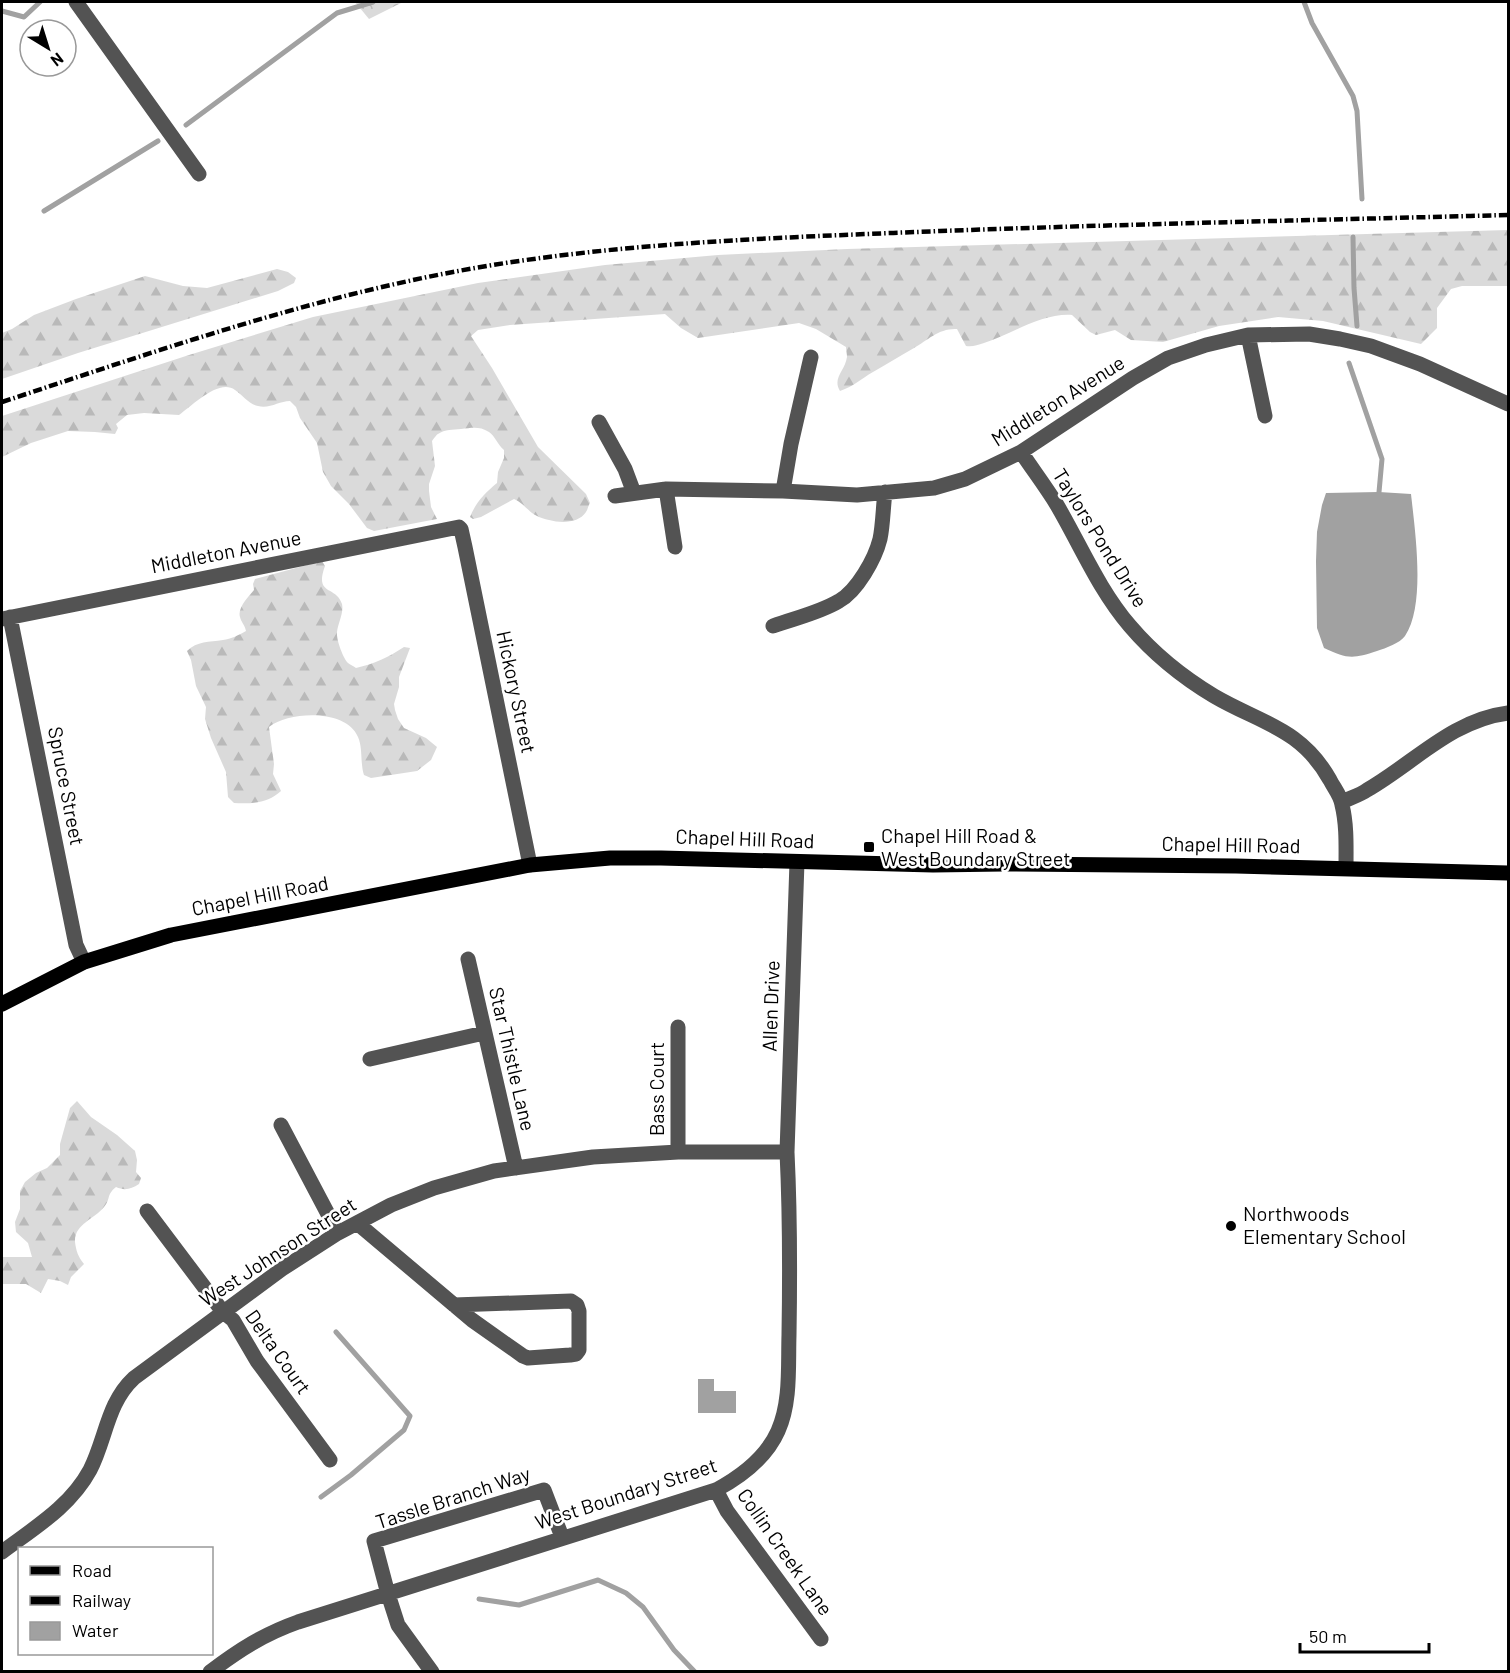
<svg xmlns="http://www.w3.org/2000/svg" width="1510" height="1673" viewBox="0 0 1510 1673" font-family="Barlow,sans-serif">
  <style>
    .forest { fill: url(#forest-firs) }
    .park { fill: url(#park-crowns) }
    .water { fill: #a1a1a1 }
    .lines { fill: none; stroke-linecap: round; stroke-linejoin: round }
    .stream { stroke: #a1a1a1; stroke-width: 5 }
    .minor { stroke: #535353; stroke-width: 15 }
    .major { stroke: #000; stroke-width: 15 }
    .rail { stroke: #000; stroke-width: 4.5; stroke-dasharray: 9 3 1.5 3; stroke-linecap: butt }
    .poi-dot { fill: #000; stroke: #fff; stroke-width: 2 }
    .labels { text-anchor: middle; stroke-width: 5; stroke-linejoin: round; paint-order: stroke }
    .street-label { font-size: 20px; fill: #000; stroke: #fff }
    .poi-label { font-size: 20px; fill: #000; stroke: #fff; text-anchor: start }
  </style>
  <defs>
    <pattern id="forest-firs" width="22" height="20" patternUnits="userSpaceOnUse" patternTransform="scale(1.5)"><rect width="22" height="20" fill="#dadada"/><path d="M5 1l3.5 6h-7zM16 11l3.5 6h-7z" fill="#b9b9b9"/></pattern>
    <pattern id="park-crowns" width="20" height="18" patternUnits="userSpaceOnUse" patternTransform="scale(1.5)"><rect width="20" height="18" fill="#dadada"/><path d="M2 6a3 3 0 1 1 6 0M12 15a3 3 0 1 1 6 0" fill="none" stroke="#b9b9b9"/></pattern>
  </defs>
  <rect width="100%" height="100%" fill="#fff"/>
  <path class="forest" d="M 1508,230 L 1508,286 L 1462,286 L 1451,289 L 1437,308 L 1437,328 L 1421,344 L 1323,321 L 1278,317 L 1219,326 L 1163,342 L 1131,340 L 1115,330 L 1096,335 L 1090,332 L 1072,315 C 1042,313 1012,334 984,343 C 977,345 973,347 966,346 L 957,329 C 939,328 928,340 914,348 C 900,356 887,364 873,372 C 861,379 854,386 840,391 C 832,378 845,371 847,357 C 847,354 846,350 846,347 L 816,329 L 799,323 L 698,338 L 681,328 L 665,314 L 510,325 L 478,330 L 471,336 L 492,368 L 538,447 L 586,494 L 590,503 C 588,506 588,509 586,512 C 576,527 550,522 537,516 C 527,511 525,504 514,499 L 481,517 L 473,519 L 470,517 C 476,502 485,493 497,483 L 498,472 L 504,458 L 504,450 C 498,445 495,436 489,432 C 479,426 472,428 461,429 C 453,430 445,429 438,434 C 437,434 432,441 432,441 L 435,466 L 429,484 L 429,491 L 431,507 L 437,519 L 374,531 L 367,528 L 349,504 L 331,486 L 323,472 L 317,443 L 300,418 L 296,407 L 290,401 C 279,401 270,409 258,406 C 248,404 243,395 235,390 C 219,378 192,406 179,415 L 144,413 L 127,415 L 116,424 L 118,428 L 115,434 L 95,432 L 68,431 L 31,443 L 2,457 L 2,416 L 189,355 L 313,317 L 478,283 L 605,265 L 718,255 L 847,249 Z
    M 277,269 L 288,272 L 296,278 L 294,283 L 278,291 L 78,353 L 2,379 L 2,333 L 12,329 L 34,315 L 76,299 L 145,276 L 183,286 L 207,288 Z
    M 322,561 L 325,566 C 314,596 336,585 342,604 C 344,613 338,623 337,632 C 336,639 343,658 348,663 C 350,665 354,666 356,668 C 374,664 389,657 404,647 L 410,648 L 399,677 L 399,687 L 394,704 L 395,710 L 398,719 L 404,728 L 426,738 L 437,747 L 431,760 L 417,771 L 371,778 L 364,775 C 360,763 363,748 358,737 C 346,709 290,711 269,727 L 274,764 L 273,774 L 281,791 C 268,803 252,804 234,803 L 228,797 L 226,772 L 211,738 L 205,719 L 206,707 L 196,686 L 191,660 L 187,651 C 197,641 209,642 223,640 C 231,639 239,635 246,631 C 245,625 241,622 240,617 C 237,608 249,596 254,590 L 253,584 L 255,579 Z
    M 77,1101 L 91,1117 L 117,1135 L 135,1151 L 137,1160 L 136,1172 L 141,1178 L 139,1184 C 131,1189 125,1191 116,1187 C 106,1195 111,1199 104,1207 C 95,1219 74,1224 75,1242 C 76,1250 78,1257 84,1264 L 71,1277 L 68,1285 L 60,1281 L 48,1279 L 41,1293 L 26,1284 L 2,1284 L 2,1257 L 32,1257 L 28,1243 L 16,1232 L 15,1222 L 20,1209 L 20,1191 L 25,1182 L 36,1173 L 47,1168 L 60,1155 L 60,1144 L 70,1108 Z"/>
  <path class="park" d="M 355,2 L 403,2 L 369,19 Z"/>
  <path class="water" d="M 1379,492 L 1411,494 C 1415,531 1426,605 1405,636 C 1400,643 1386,648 1377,651 C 1353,659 1347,659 1324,648 L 1317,628 L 1316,561 L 1317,532 L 1322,505 L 1326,493 Z
    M 698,1379 L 714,1379 L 714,1391 L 736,1391 L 736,1413 L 698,1413 Z"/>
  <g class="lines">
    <path class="stream" d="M 1304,2 L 1312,23 L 1353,96 L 1357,111 L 1362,199
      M 2,11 L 24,17 L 40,2
      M 186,125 L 337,13 L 373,2
      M 44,211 L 158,141
      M 1353,237 L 1354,288 L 1357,326
      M 1349,363 L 1382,459 L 1379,492
      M 321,1497 L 351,1475 L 404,1430 L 410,1416 L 336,1332
      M 479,1599 L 519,1605 L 598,1580 L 626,1593 L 643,1607 L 674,1650 L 695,1672"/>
    <path class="minor" d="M 76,2 L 199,174
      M 1248,335 L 1265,416
      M 599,422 L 625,469 L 634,493
      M 1021,452 C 1033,470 1046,487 1057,505 C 1081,546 1099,590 1130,626 C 1153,653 1184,678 1214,696 C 1260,723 1301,728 1330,780 C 1334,788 1341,796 1342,805 C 1347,825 1346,847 1346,868
      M 666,489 L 675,547
      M 783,491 L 791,444 L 811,357
      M 615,496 L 666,489 L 783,491 L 857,495 L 934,488 L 965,479 L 1021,452 L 1133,378 L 1168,358 L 1206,345 L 1248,335 L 1309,334 L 1340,339 L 1371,346 L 1420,364 L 1508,404
      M 10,617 L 76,945 L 84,962
      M 2,619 L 459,527 L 461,529 L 465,547 L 530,865
      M 773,626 C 795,618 819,613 839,601 C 857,591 875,559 880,539 C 883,525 883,508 885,492
      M 1342,802 C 1350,798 1360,795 1367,790 C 1414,763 1452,720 1508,713
      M 468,959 L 516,1168
      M 370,1059 L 484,1033
      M 281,1125 L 338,1233
      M 678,1152 L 678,1027
      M 147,1211 L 223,1312 L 233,1320 L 257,1361 L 330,1460
      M 357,1223 L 472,1320 L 523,1356 L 528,1358 L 570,1355 L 576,1354 L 579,1350 L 579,1311 L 577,1305 L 571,1301 L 454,1305
      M 716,1490 L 727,1511 L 821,1639
      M 2,1552 C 34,1528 70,1507 90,1470 C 106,1439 107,1403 134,1378 L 282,1269 L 338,1233 L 391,1205 L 434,1188 L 494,1171 L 593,1157 L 678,1152 L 787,1152
      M 210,1672 C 239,1650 264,1634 298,1622 L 716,1490 C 742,1476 766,1458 778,1431 C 791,1402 788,1366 789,1335 C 790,1274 790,1213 787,1152 L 797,862
      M 432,1672 L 398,1625 L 388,1594 L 374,1541 L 544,1490 L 562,1537"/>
    <path class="major" d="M 2,1004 L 84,962 L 171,935 L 530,865 L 610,858 L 661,858 L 933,865 L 1004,864 L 1236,866 L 1508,873"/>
    <path class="rail" d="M 2,402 C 169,347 336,288 512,262 C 654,241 797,237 940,231 C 1130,224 1319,220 1508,215"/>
  </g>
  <g class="poi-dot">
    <rect x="863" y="841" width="12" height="12" rx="3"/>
    <circle cx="1231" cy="1226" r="6"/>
  </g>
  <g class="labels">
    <g class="street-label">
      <text transform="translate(1058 401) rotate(-32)" y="7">Middleton Avenue</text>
      <text transform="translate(1100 538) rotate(58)" y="7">Taylors Pond Drive</text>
      <text transform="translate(226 552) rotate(-11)" y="7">Middleton Avenue</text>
      <text transform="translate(516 692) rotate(78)" y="7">Hickory Street</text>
      <text transform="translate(66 786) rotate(79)" y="7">Spruce Street</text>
      <text transform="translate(745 839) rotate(2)" y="7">Chapel Hill Road</text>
      <text transform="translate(1231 845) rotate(1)" y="7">Chapel Hill Road</text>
      <text transform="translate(260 896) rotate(-11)" y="7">Chapel Hill Road</text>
      <text transform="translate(771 1006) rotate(-88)" y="7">Allen Drive</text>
      <text transform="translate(512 1059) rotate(77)" y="7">Star Thistle Lane</text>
      <text transform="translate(657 1089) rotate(-90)" y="7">Bass Court</text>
      <text transform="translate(278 1252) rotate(-33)" y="7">West Johnson Street</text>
      <text transform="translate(278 1352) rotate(55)" y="7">Delta Court</text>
      <text transform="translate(626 1494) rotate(-18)" y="7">West Boundary Street</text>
      <text transform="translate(453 1498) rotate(-18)" y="7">Tassle Branch Way</text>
      <text transform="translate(785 1552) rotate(55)" y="7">Collin Creek Lane</text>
    </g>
    <g class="poi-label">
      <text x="881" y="843">Chapel Hill Road &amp;<tspan x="881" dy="23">West Boundary Street</tspan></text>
      <text x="1243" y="1221">Northwoods<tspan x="1243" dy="23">Elementary School</tspan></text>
    </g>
  </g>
  <rect width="1510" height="1673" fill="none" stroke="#000000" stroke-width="6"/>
  <rect x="18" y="1547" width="195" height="108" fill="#ffffff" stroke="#999999" stroke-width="1.5"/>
  <rect x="30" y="1566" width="30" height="9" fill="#000000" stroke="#999999" stroke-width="1.5"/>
  <text x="72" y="1577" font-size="18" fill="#000000">Road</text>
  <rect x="30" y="1596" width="30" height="9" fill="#000000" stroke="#999999" stroke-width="1.5"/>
  <text x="72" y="1607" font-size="18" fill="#000000">Railway</text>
  <rect x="30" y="1622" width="30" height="18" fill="#a1a1a1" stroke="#999999" stroke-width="1.5"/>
  <text x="72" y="1637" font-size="18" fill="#000000">Water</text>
  <g transform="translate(48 48) rotate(142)"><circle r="28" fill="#ffffff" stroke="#999999" stroke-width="1.5"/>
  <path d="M0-4.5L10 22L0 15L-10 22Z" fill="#000000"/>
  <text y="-9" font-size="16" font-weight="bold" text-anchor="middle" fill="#000000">N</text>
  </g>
  <path d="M1300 1643v9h129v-9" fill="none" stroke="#000000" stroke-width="3"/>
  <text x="1309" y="1643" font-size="18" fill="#000000" stroke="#ffffff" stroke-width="4.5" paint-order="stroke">50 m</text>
</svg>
